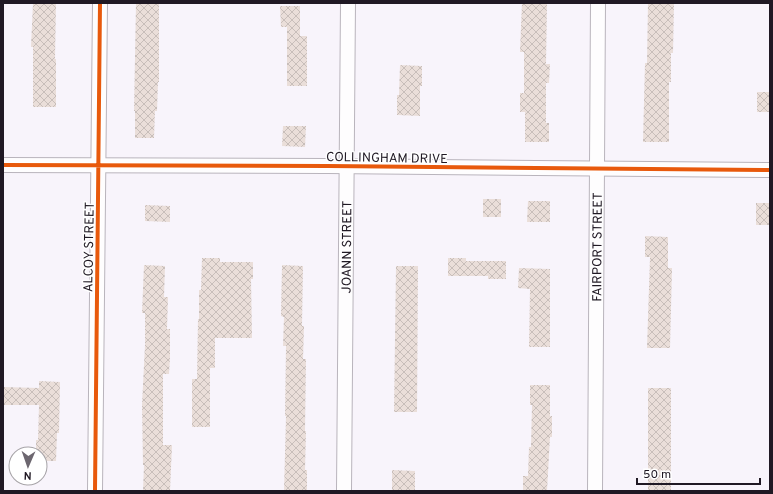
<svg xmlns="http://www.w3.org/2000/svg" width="773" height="494" viewBox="0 0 773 494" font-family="Overpass,sans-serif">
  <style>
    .building { fill: url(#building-cross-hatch) }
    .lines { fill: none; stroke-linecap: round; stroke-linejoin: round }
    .minor-casing { stroke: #b9b4bc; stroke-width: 16 }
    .minor { stroke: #fefdfe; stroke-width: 14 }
    .cycleway-casing { stroke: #fff; stroke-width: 6 }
    .cycleway { stroke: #e8590c; stroke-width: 4 }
    .labels { text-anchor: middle; stroke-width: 3; stroke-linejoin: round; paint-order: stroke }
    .street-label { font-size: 13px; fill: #201924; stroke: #fff }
  </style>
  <defs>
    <pattern id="building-cross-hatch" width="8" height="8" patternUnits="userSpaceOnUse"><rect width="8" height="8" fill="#eaded9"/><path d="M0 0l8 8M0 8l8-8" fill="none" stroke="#c8beba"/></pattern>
  </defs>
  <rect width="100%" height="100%" fill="#f8f4fb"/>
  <path class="building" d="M 33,3 L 56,3 L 55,59 L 56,59 L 56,107 L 33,107 L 33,47 L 31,47 Z
    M 136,3 L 159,3 L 159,82 L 158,82 L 157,111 L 155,111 L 154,138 L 135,138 L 135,111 L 134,111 Z
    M 522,3 L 547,3 L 546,64 L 550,64 L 549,83 L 546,83 L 546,123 L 549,123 L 549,142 L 525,142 L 525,112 L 520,112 L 520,93 L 524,93 L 524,52 L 520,52 Z
    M 648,3 L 674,3 L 673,53 L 671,53 L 671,82 L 669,82 L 669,142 L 643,142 L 645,63 L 647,63 Z
    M 280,6 L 300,6 L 300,36 L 307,36 L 307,86 L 287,86 L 287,27 L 281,27 Z
    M 400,65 L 422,66 L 422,86 L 420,86 L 420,116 L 397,115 L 397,95 L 399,95 Z
    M 757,92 L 770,92 L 770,112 L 757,112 Z
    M 283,126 L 306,126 L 305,147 L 282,146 Z
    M 483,199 L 501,199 L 501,217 L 483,217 Z
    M 528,201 L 550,201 L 550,222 L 527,222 Z
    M 756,203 L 770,203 L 770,225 L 756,225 Z
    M 145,205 L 170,206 L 170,222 L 145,221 Z
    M 645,236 L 668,237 L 668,268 L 672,268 L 670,348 L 647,348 L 650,257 L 645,257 Z
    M 202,258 L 220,258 L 220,262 L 253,262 L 253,279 L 251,279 L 252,338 L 215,338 L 215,368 L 210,368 L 210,427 L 192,427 L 192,379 L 197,379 L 198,319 L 199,319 L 199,290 L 201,290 Z
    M 448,258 L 466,258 L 466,261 L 506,261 L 506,279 L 488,279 L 488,276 L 448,276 Z
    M 144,265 L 165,266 L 164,297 L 168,297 L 167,329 L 170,329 L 170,358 L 169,374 L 163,374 L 163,445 L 172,445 L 170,491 L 143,491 L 144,465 L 143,465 L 142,405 L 145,345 L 145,313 L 142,313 Z
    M 282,265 L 303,266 L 302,326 L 304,326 L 303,359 L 306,359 L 305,431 L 306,431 L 305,470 L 307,470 L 307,491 L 284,491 L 286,416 L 285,416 L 286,346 L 283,346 L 284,317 L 281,316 Z
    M 396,266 L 418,266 L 417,412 L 394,412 Z
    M 519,268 L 550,269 L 550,347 L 529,347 L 530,289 L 518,288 Z
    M 39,381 L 60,382 L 59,433 L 57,433 L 56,461 L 40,461 L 40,454 L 36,454 L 36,440 L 38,440 L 39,405 L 3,405 L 3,387 L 39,388 Z
    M 530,385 L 550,385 L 550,416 L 552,416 L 552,437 L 550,437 L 547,491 L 523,491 L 523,476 L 528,476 L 529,447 L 531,447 L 532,405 L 530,405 Z
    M 648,388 L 671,388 L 671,491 L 648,491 Z
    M 392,470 L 415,471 L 415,491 L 392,491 Z"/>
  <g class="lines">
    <g class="minor-casing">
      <g id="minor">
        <path d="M 3,165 L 328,166 L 770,170"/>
        <path d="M 95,491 L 100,3"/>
        <path id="s1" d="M 344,491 L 348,3"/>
        <path id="s2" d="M 595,491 L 598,3"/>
      </g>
    </g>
    <use href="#minor" class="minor"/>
    <g class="cycleway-casing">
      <path id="cycleway" d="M 3,165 L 328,166 L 770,170
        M 95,491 L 100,3"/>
    </g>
    <use href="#cycleway" class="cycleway"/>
  </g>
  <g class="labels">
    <g class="street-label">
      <text transform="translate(387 157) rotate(1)" y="5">COLLINGHAM DRIVE</text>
      <text transform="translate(88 247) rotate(-89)" y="5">ALCOY STREET</text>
      <text dy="5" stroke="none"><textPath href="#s1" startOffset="244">JOANN STREET</textPath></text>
      <text dy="5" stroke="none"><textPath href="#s2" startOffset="244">FAIRPORT STREET</textPath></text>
    </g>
  </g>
  <rect width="773" height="494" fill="none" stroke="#201924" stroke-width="8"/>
  <g transform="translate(28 466) rotate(182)"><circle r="19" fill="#ffffff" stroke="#a6a3a7"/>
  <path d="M0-3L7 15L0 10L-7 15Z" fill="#6c666f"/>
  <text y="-6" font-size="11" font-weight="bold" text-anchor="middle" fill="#201924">N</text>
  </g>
  <path d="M637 478v6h123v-6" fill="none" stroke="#201924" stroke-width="2"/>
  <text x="643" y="478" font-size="12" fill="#201924" stroke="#ffffff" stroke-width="3" paint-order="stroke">50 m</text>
</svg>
